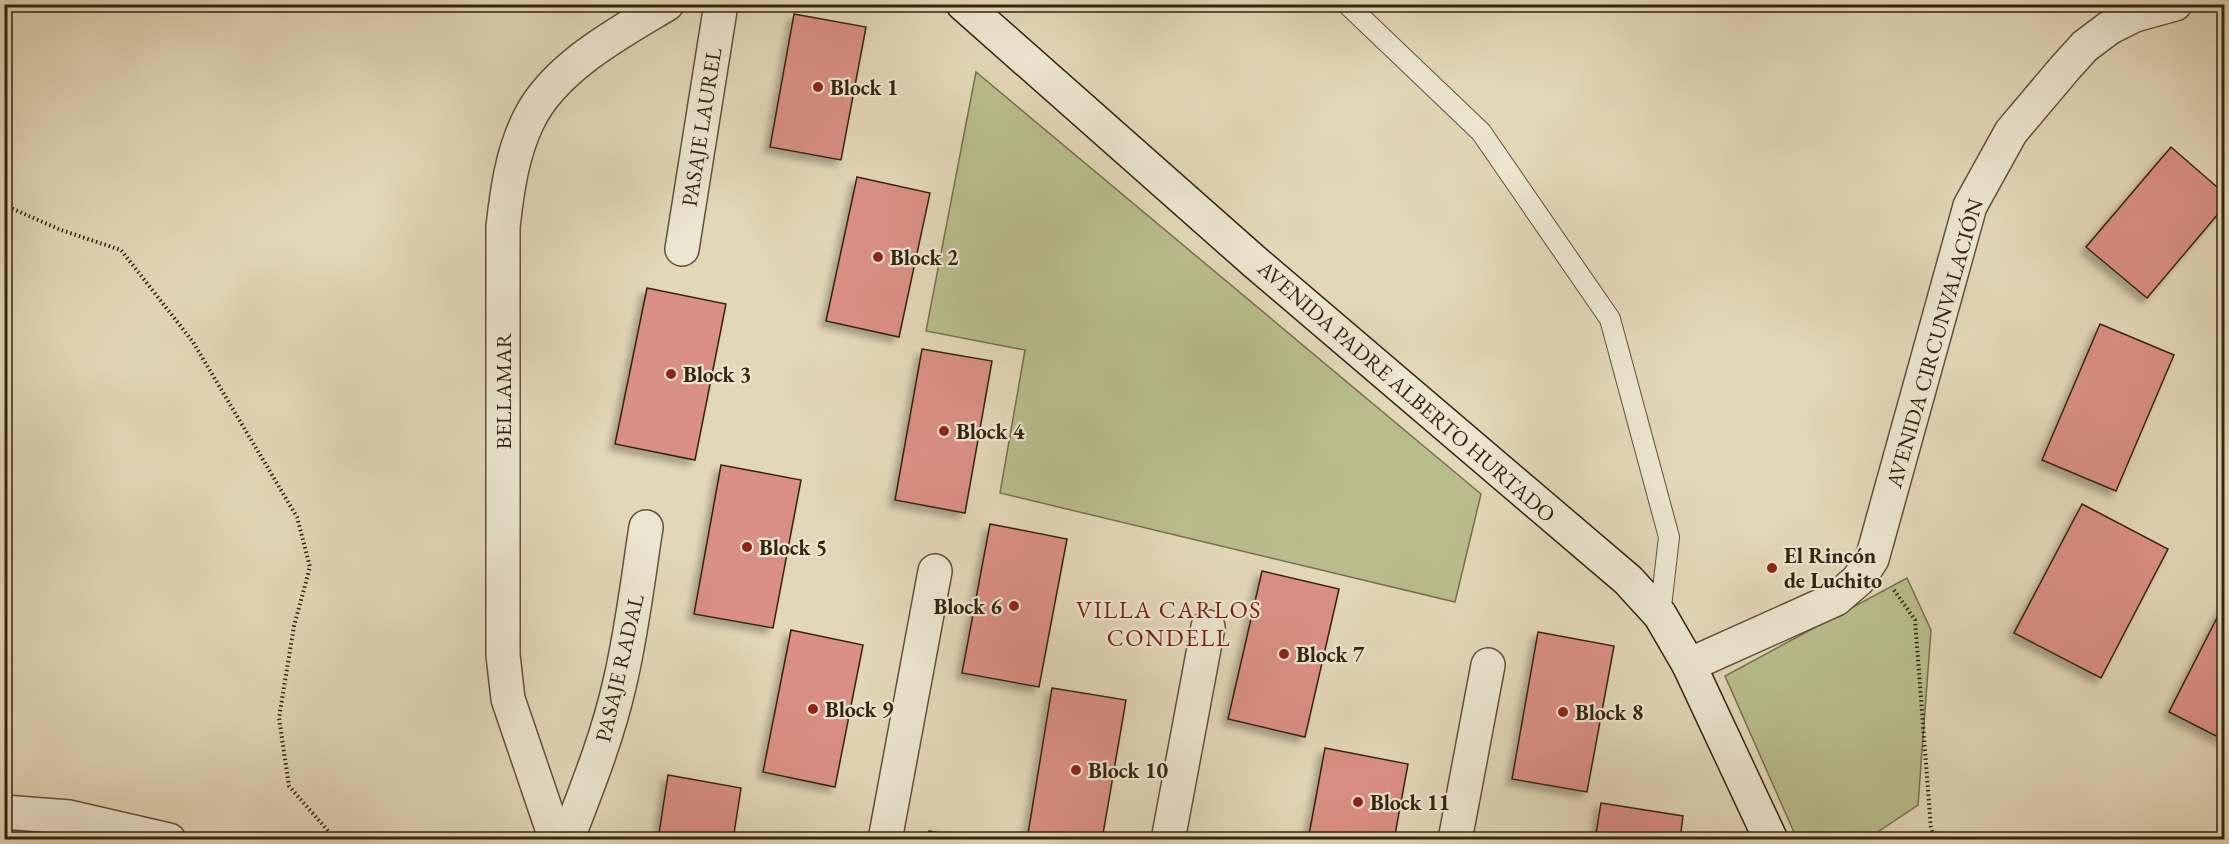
<svg xmlns="http://www.w3.org/2000/svg" width="2229" height="844" viewBox="0 0 2229 844" font-family="'EB Garamond',serif">
  <style>
    .green { fill: #b8bd8b; stroke: #76704d; stroke-width: 1.5 }
    .building { fill: #da8f84; stroke: #35240f; stroke-width: 1.5; filter: url(#shadow) }
    .lines { fill: none; stroke-linecap: round; stroke-linejoin: round }
    .service-casing { stroke: #605139; stroke-width: 22 }
    .minor-casing { stroke: #605139; stroke-width: 36 }
    .tertiary-casing { stroke: #605139; stroke-width: 36 }
    .secondary-casing { stroke: #35240f; stroke-width: 36 }
    .path { stroke: #35240f; stroke-width: 4; stroke-dasharray: 1.5 3; stroke-linecap: butt }
    .service { stroke: #ece5d0; stroke-width: 20 }
    .minor { stroke: #ece5d0; stroke-width: 33 }
    .tertiary { stroke: #ece5d0; stroke-width: 33 }
    .secondary { stroke: #ece5d0; stroke-width: 33 }
    .poi-dot { fill: #8f2418; stroke: #ece5d0; stroke-width: 2 }
    .labels { text-anchor: middle; stroke-width: 4.5; stroke-linejoin: round; paint-order: stroke }
    .poi-label { font-size: 22px; font-weight: bold; fill: #35240f; stroke: #ece5d0; text-anchor: start }
    .street-label { font-size: 22px; fill: #35240f; stroke: #ece5d0 }
    .neighbourhood-label { font-size: 24px; letter-spacing: 1.5px; fill: #7a1f14; stroke: #ece5d0 }
  </style>
  <defs>
    <filter id="shadow"><feDropShadow dx="-5.5" dy="5.5" stdDeviation="3" flood-color="#0004"/></filter>
  </defs>
  <rect width="100%" height="100%" fill="#e2d7b7"/>
  <filter id="stains"><feTurbulence type="fractalNoise" baseFrequency=".00333" numOctaves="4"/><feColorMatrix values="0 0 0 0 .2 0 0 0 0 .09 0 0 0 0 .02 0 0 0 .5 -.17"/></filter>
  <radialGradient id="worn" r=".72"><stop offset=".6" stop-color="#630" stop-opacity="0"/><stop offset="1" stop-color="#630" stop-opacity=".3"/></radialGradient>
  <path class="green" d="M 976,72 L 1481,494 L 1455,602 L 1000,493 L 1025,350 L 926,331 Z
    M 1907,578 L 1931,630 L 1918,805 L 1867,839 L 1797,839 L 1725,676 Z"/>
  <path class="building" d="M 794,14 L 866,27 L 841,160 L 770,147 Z
    M 2171,147 L 2224,193 L 2224,207 L 2147,298 L 2086,247 Z
    M 857,177 L 930,193 L 899,337 L 826,321 Z
    M 647,288 L 726,304 L 695,460 L 615,444 Z
    M 2100,324 L 2174,355 L 2116,491 L 2042,460 Z
    M 922,349 L 992,361 L 965,513 L 895,500 Z
    M 721,465 L 801,480 L 773,628 L 694,614 Z
    M 2082,504 L 2168,549 L 2101,678 L 2014,633 Z
    M 990,524 L 1067,539 L 1039,687 L 962,673 Z
    M 1262,571 L 1339,589 L 1305,737 L 1228,719 Z
    M 2224,604 L 2224,740 L 2169,712 Z
    M 791,630 L 863,645 L 835,787 L 763,772 Z
    M 1538,632 L 1614,646 L 1587,792 L 1512,779 Z
    M 1052,688 L 1126,700 L 1102,840 L 1027,840 Z
    M 1325,748 L 1408,764 L 1394,840 L 1308,840 Z
    M 668,775 L 741,788 L 733,840 L 658,840 Z
    M 1601,803 L 1683,816 L 1680,840 L 1595,840 Z
    M 929,831 L 978,840 L 927,840 Z"/>
  <g class="lines">
    <g class="service-casing">
      <path id="service" d="M 1347,4 L 1481,132 L 1610,319 L 1669,537 L 1660,615"/>
    </g>
    <g class="minor-casing">
      <path id="minor" d="M 682,249 L 721,4
        M 4,812 L 69,817 L 169,840
        M 556,840 L 508,699 L 503,655 L 503,227 C 507,191 512,154 528,121 C 553,68 619,33 667,4
        M 567,840 C 587,788 608,736 620,682 C 632,631 638,579 646,527
        M 885,840 L 935,571
        M 1168,840 L 1208,627
        M 1455,840 L 1488,665"/>
    </g>
    <g class="tertiary-casing">
      <path id="tertiary" d="M 1689,665 L 1836,599 L 1858,580 L 1872,559 L 1970,206 L 2011,132 L 2065,68 L 2085,46 L 2109,28 L 2135,15 L 2175,4"/>
    </g>
    <g class="secondary-casing">
      <path id="secondary" d="M 963,4 L 1256,263 L 1628,580 L 1660,615 L 1689,665 L 1771,840"/>
    </g>
    <path class="path" d="M 4,205 L 61,230 L 121,250 L 193,342 L 297,517 L 310,567 L 294,626 L 279,718 L 289,786 L 336,840
      M 1894,590 L 1915,620 L 1931,829 L 1935,840"/>
    <use href="#service" class="service"/>
    <use href="#minor" class="minor"/>
    <use href="#tertiary" class="tertiary"/>
    <use href="#secondary" class="secondary"/>
  </g>
  <g class="poi-dot">
    <circle cx="818" cy="87" r="6"/>
    <circle cx="878" cy="257" r="6"/>
    <circle cx="671" cy="374" r="6"/>
    <circle cx="944" cy="431" r="6"/>
    <circle cx="747" cy="547" r="6"/>
    <circle cx="1772" cy="568" r="6"/>
    <circle cx="1014" cy="606" r="6"/>
    <circle cx="1284" cy="654" r="6"/>
    <circle cx="813" cy="709" r="6"/>
    <circle cx="1563" cy="712" r="6"/>
    <circle cx="1076" cy="770" r="6"/>
    <circle cx="1358" cy="802" r="6"/>
  </g>
  <g class="labels">
    <g class="poi-label">
      <text x="830" y="95">Block 1</text>
      <text x="890" y="265">Block 2</text>
      <text x="683" y="382">Block 3</text>
      <text x="956" y="439">Block 4</text>
      <text x="759" y="555">Block 5</text>
      <text x="1784" y="563">El Rincón<tspan x="1784" dy="25">de Luchito</tspan></text>
      <text x="1002" y="614" text-anchor="end">Block 6</text>
      <text x="1296" y="662">Block 7</text>
      <text x="825" y="717">Block 9</text>
      <text x="1575" y="720">Block 8</text>
      <text x="1088" y="778">Block 10</text>
      <text x="1370" y="810">Block 11</text>
    </g>
    <g class="street-label">
      <text transform="translate(701 127) rotate(-81)" y="8">PASAJE LAUREL</text>
      <text transform="translate(1934 343) rotate(-74)" y="8">AVENIDA CIRCUNVALACIÓN</text>
      <text transform="translate(503 391) rotate(-90)" y="8">BELLAMAR</text>
      <text transform="translate(1407 391) rotate(41)" y="8">AVENIDA PADRE ALBERTO HURTADO</text>
      <text transform="translate(619 668) rotate(-77)" y="8">PASAJE RADAL</text>
    </g>
    <g class="neighbourhood-label">
      <text x="1169" y="618">VILLA CARLOS<tspan x="1169" dy="28">CONDELL</tspan></text>
    </g>
  </g>
  <rect width="2229" height="844" fill="none" stroke="#e2d7b7" stroke-width="24"/>
  <rect x="6" y="6" width="2217" height="832" fill="none" stroke="#35240f" stroke-width="3"/>
  <rect x="12" y="12" width="2205" height="820" fill="none" stroke="#35240f" stroke-width="1.5"/>
  <rect width="100%" height="100%" filter="url(#stains)"/>
  <rect width="100%" height="100%" fill="url(#worn)"/>
</svg>
